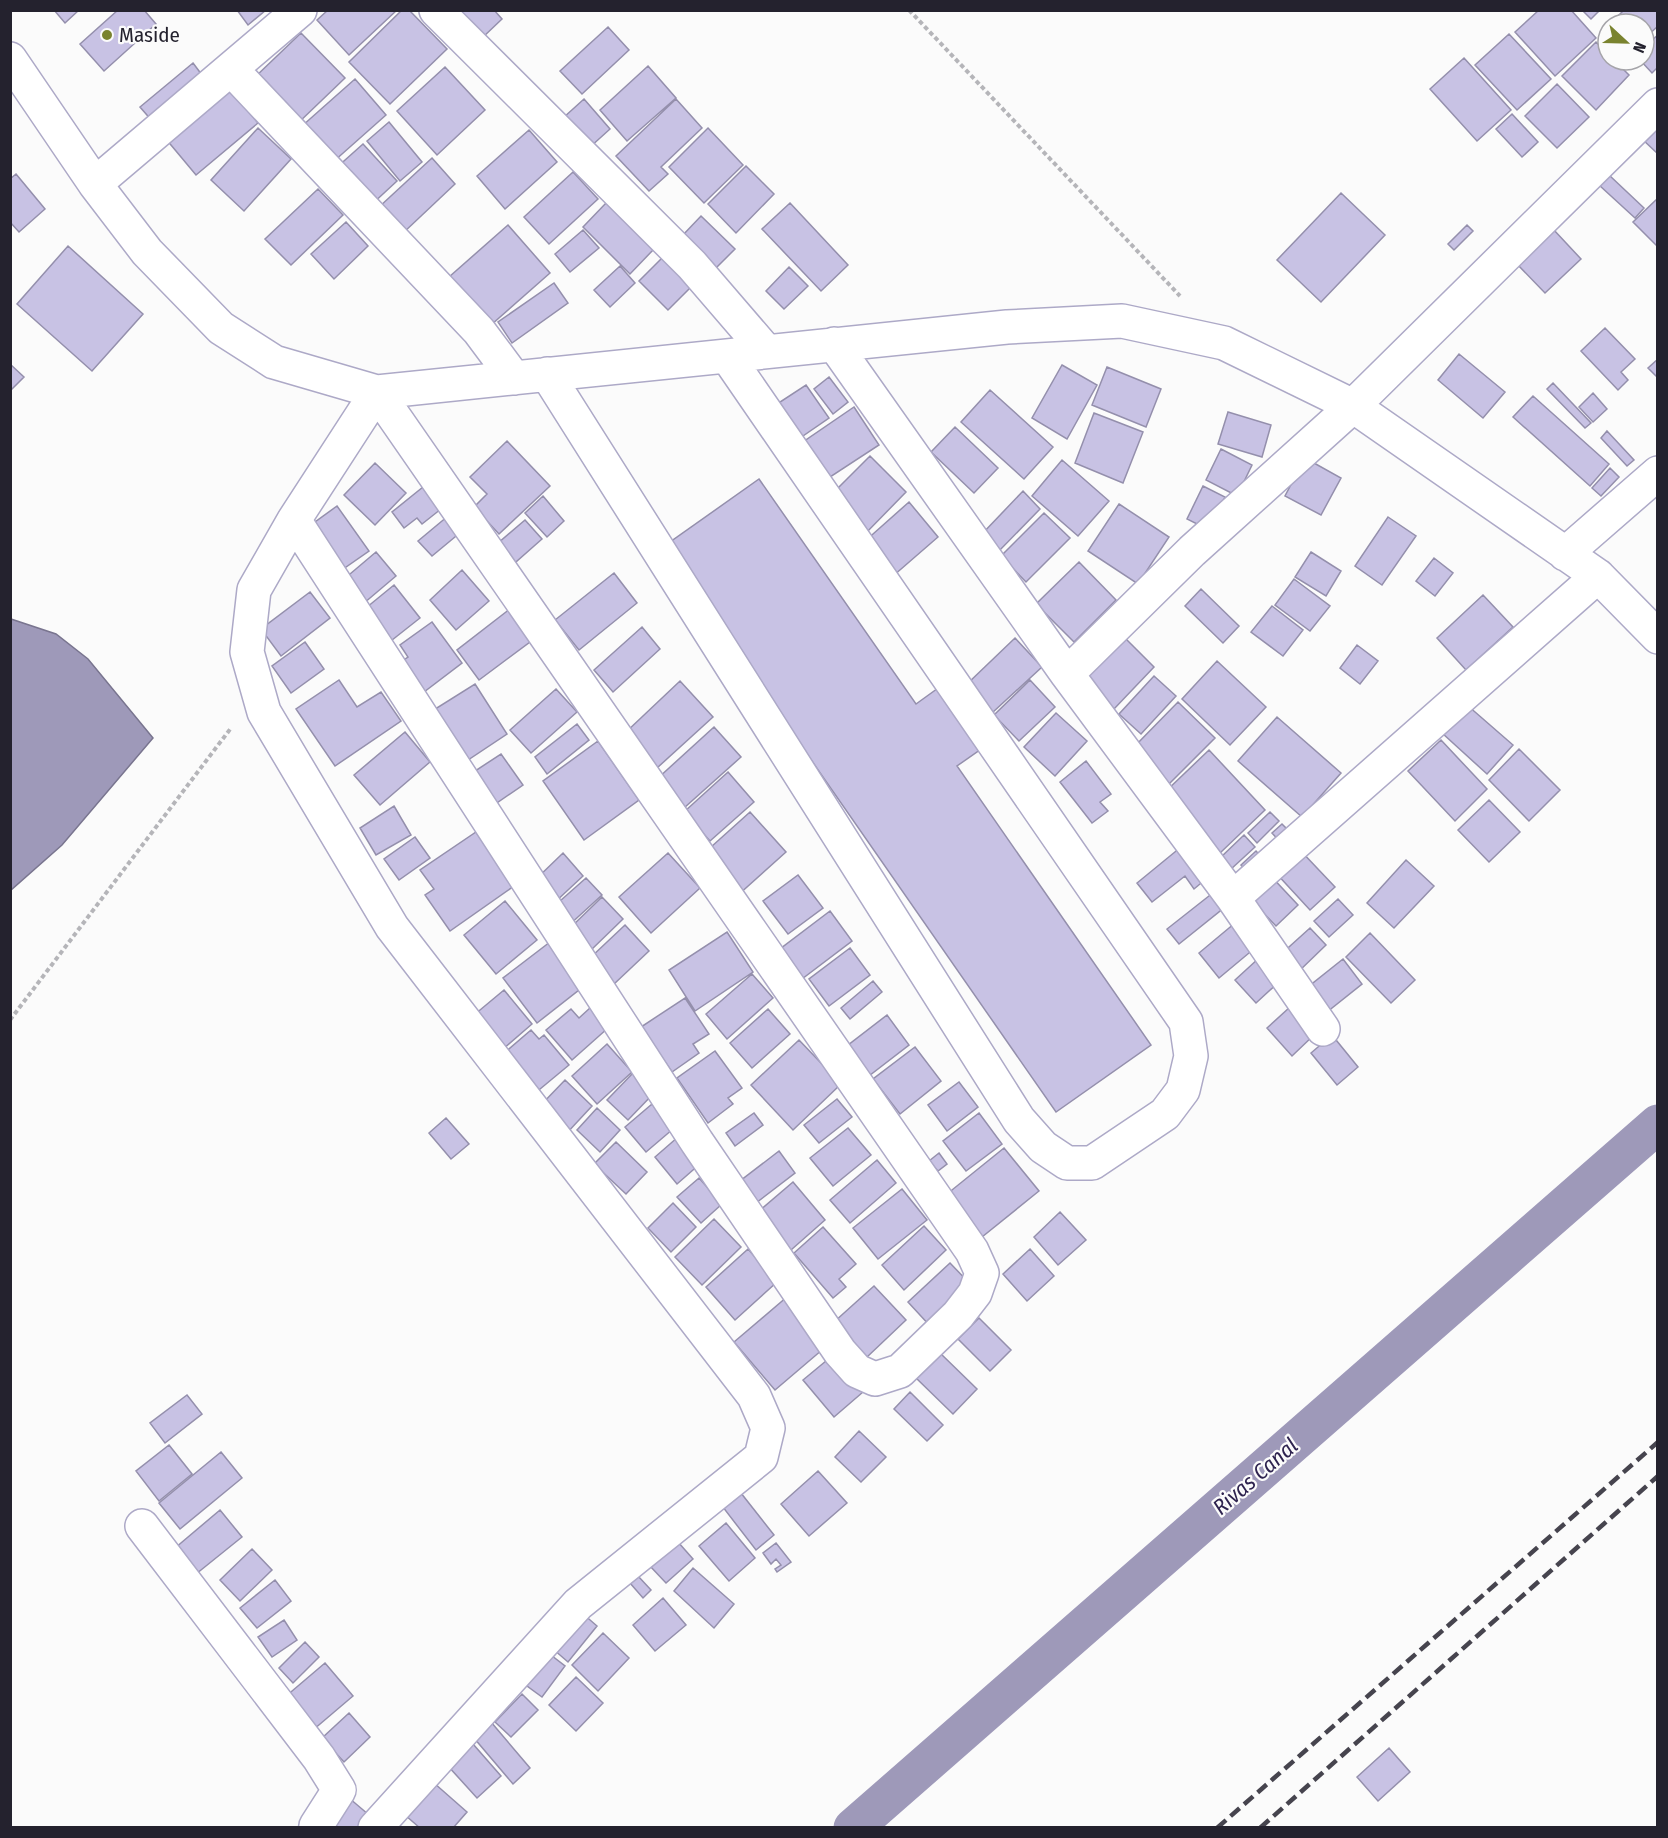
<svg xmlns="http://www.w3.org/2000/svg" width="1668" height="1838" viewBox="0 0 1668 1838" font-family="'Fira Sans Condensed',sans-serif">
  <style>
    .water { fill: #9e99b9; stroke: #79758f; stroke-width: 1.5 }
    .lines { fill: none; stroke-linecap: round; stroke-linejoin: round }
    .canal { stroke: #9e99b9; stroke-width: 39 }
    .building { fill: #c8c2e4; stroke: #948fac; stroke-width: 1.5 }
    .minor-casing { stroke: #ada9c7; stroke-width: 36 }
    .path { stroke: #b5b5b9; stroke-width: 4; stroke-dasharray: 4.5 3; stroke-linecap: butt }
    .minor { stroke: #fff; stroke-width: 33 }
    .rail { stroke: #46444e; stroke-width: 4.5; stroke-dasharray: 12 6; stroke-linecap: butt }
    .poi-dot { fill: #7a832f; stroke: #fbfbfb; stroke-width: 2 }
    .labels { text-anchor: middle; stroke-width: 4.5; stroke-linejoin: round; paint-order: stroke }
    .poi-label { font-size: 21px; fill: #24222e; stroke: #fbfbfb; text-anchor: start }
    .water-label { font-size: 22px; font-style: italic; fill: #2e234f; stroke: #fbfbfb }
  </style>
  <rect width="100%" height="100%" fill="#fbfbfb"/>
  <path class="water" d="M 11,619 L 56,634 L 88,659 L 153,738 L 62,845 L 11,890 Z"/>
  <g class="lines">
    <path class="canal" d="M 853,1828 L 1658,1124"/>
  </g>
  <path class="building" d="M 54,10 L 79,10 L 65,23 Z
    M 118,10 L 144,10 L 156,24 L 104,71 L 80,44 Z
    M 237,10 L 266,10 L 248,25 Z
    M 328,10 L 397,10 L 349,55 L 317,20 Z
    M 402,10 L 409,10 L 447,49 L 390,104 L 349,62 Z
    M 454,10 L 494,10 L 502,19 L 481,39 Z
    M 1539,10 L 1571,10 L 1596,38 L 1555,76 L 1515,32 Z
    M 1582,10 L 1600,10 L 1591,19 Z
    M 1624,10 L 1658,10 L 1658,26 L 1644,39 L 1644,24 L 1610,24 Z
    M 608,27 L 629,50 L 582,94 L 560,71 Z
    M 301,33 L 345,78 L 295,126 L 252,80 Z
    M 1509,34 L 1551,79 L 1517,110 L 1475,65 Z
    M 1658,35 L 1658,67 L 1652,73 L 1640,60 L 1644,60 L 1644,47 Z
    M 1596,42 L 1608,54 L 1608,60 L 1614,60 L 1629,75 L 1596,110 L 1562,76 Z
    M 1464,58 L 1511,110 L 1477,141 L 1430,89 Z
    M 193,63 L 205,79 L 153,122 L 140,107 Z
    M 648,66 L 676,98 L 627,141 L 600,110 Z
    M 445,67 L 485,110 L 437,155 L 397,111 Z
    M 355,79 L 386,115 L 333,162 L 302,126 Z
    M 1557,84 L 1589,117 L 1557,148 L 1525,116 Z
    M 228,87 L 258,123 L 196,175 L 166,139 Z
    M 584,99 L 610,129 L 589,148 L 563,118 Z
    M 676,99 L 702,128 L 661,167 L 668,174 L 649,191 L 616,156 Z
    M 1512,114 L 1538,142 L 1522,157 L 1496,129 Z
    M 1658,121 L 1658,154 L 1641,138 Z
    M 389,122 L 422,162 L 400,181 L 367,141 Z
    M 258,128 L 291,159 L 244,211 L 211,180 Z
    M 708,128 L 743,165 L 704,203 L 669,167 Z
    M 529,130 L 557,162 L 505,209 L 477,176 Z
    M 363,144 L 397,181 L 370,206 L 335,169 Z
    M 432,158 L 455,184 L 402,234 L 378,208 Z
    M 746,166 L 774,194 L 736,233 L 708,204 Z
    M 573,172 L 598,199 L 549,244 L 524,217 Z
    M 16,174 L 45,209 L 19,232 L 10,222 L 10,179 Z
    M 1609,175 L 1644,208 L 1635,218 L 1599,185 Z
    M 318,189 L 343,215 L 291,265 L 265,239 Z
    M 1341,193 L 1385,235 L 1321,302 L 1277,260 Z
    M 1658,198 L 1658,247 L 1633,222 Z
    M 606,203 L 653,250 L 630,274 L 583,227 Z
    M 790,203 L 848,265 L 821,291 L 762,229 Z
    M 701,216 L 735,249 L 715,269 L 682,236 Z
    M 346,222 L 368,246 L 334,279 L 311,254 Z
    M 508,225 L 550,273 L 491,325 L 449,277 Z
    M 1467,225 L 1473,231 L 1454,250 L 1448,244 Z
    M 1553,229 L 1581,259 L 1545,293 L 1517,264 Z
    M 583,230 L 599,248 L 570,272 L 555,254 Z
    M 68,246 L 143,314 L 92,371 L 17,304 Z
    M 664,256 L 693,285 L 668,310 L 639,281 Z
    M 620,266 L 635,283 L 610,307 L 594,290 Z
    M 789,267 L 808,286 L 784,309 L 766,291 Z
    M 554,283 L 568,303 L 512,343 L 498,322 Z
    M 1605,328 L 1635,359 L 1621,372 L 1628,380 L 1618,390 L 1581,351 Z
    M 1459,354 L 1505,392 L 1483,418 L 1438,380 Z
    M 1658,359 L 1658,378 L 1648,368 Z
    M 10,364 L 24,377 L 10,391 Z
    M 1062,365 L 1097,385 L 1067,439 L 1032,418 Z
    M 1107,367 L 1161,389 L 1146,427 L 1092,405 Z
    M 829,377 L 848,402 L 833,414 L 814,389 Z
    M 1553,383 L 1591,423 L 1585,428 L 1547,389 Z
    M 806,385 L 829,418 L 800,438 L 777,404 Z
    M 990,390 L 1053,447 L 1024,479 L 961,422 Z
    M 1593,393 L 1607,409 L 1593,422 L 1579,407 Z
    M 1533,396 L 1609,464 L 1590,486 L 1513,417 Z
    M 854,407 L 879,445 L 824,481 L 800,444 Z
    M 1228,412 L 1271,425 L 1262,457 L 1218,444 Z
    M 1094,413 L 1143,432 L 1123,483 L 1075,463 Z
    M 955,427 L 998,468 L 974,493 L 931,452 Z
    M 1607,431 L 1634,460 L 1627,466 L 1601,438 Z
    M 507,441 L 550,486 L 499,534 L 474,507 L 487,494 L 470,477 Z
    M 1221,449 L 1252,465 L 1237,496 L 1206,480 Z
    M 870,456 L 906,492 L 865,534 L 829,497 Z
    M 1305,458 L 1341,478 L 1321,515 L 1285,496 Z
    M 1062,460 L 1109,501 L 1078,536 L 1032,496 Z
    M 375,463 L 406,493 L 375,525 L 344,495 Z
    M 1610,468 L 1619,477 L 1601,496 L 1592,488 Z
    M 759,479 L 916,704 L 941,686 L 984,747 L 957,766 L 1151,1045 L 1056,1112 L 663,547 Z
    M 1203,486 L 1225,497 L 1209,530 L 1187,519 Z
    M 423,487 L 441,509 L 422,524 L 417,518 L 404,528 L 392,512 Z
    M 1023,491 L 1040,509 L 999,551 L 982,534 Z
    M 543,496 L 564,521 L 547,537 L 525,513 Z
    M 909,502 L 938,537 L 893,576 L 864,542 Z
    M 1119,504 L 1169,537 L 1138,584 L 1088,551 Z
    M 337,506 L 369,551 L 336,574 L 304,530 Z
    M 1044,513 L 1070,538 L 1026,582 L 1001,556 Z
    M 448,516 L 461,532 L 432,556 L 418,541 Z
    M 1388,517 L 1416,536 L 1382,585 L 1355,566 Z
    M 525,520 L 542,539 L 508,569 L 491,549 Z
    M 376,552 L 396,576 L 357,609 L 337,585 Z
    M 1311,552 L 1341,571 L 1326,596 L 1295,577 Z
    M 1434,558 L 1453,573 L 1435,596 L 1416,581 Z
    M 1079,562 L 1116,600 L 1074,642 L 1036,604 Z
    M 462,570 L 489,601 L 456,630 L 430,600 Z
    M 614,573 L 637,603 L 579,650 L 555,620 Z
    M 1294,579 L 1330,606 L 1310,631 L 1275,605 Z
    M 394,585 L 420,618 L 387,644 L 361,612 Z
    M 1201,589 L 1239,626 L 1223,643 L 1185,606 Z
    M 310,592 L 330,618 L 281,656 L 261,629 Z
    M 1483,595 L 1513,627 L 1466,670 L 1437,638 Z
    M 515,605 L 538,636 L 479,680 L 457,650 Z
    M 1272,606 L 1303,630 L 1283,656 L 1251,632 Z
    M 432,622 L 462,663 L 424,692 L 401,662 L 408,657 L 400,645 Z
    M 642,627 L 660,649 L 613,692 L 594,670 Z
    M 1123,636 L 1154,667 L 1114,709 L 1082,678 Z
    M 1015,638 L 1042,667 L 992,713 L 966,685 Z
    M 305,642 L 324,669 L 291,693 L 272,666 Z
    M 1357,645 L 1378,661 L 1360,684 L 1340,668 Z
    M 1217,661 L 1266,707 L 1230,745 L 1182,699 Z
    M 1154,676 L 1176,696 L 1141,734 L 1119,714 Z
    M 339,680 L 357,707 L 381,692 L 401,721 L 335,766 L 296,709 Z
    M 1030,680 L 1055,707 L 1019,741 L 994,715 Z
    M 680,681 L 713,717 L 657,768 L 625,733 Z
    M 475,684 L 507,734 L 465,762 L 432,711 Z
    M 556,689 L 577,712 L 531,753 L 510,730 Z
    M 1178,702 L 1215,738 L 1169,784 L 1133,748 Z
    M 1467,705 L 1513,745 L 1487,774 L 1442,733 Z
    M 1056,713 L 1087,741 L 1055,776 L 1024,747 Z
    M 1277,717 L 1341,773 L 1302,817 L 1238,761 Z
    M 577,724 L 589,740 L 547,774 L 535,757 Z
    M 714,727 L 741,757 L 684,808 L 657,779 Z
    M 405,732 L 430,762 L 380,805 L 354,775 Z
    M 1441,740 L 1487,789 L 1455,821 L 1408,771 Z
    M 598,741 L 639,800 L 584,840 L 543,781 Z
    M 1519,749 L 1560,790 L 1529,821 L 1489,780 Z
    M 1209,750 L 1265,810 L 1219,854 L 1163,794 Z
    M 501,754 L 523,785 L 491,807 L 469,775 Z
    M 1086,761 L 1111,794 L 1100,802 L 1108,811 L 1092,823 L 1060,782 Z
    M 728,772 L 754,802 L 710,841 L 684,812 Z
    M 1489,800 L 1520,832 L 1489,862 L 1458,830 Z
    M 394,806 L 411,835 L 376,855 L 360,828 Z
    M 750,812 L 786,852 L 737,896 L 701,856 Z
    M 1270,812 L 1279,821 L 1257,843 L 1248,833 Z
    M 1282,824 L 1293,835 L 1283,845 L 1272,833 Z
    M 476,832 L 514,886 L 450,931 L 425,895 L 434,889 L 420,870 Z
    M 1244,835 L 1255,847 L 1230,870 L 1219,859 Z
    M 415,837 L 430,858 L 399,880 L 384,859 Z
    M 1181,847 L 1206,879 L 1194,889 L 1185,876 L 1152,902 L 1137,883 Z
    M 1299,849 L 1335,887 L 1310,910 L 1275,872 Z
    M 1256,851 L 1266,862 L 1251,876 L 1241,865 Z
    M 563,853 L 583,876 L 553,904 L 533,882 Z
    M 668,853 L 700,888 L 651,933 L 619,897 Z
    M 1406,860 L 1434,886 L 1394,928 L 1367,903 Z
    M 1269,874 L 1298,905 L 1276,926 L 1247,896 Z
    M 798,875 L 823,908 L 788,934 L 763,901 Z
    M 586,878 L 602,895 L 567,927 L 551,909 Z
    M 1214,892 L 1225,907 L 1179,944 L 1167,929 Z
    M 602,897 L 623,919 L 589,952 L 568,930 Z
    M 1338,899 L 1353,915 L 1329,937 L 1314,921 Z
    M 505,901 L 537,940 L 496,974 L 464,935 Z
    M 830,911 L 852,941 L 798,982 L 776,952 Z
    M 1235,923 L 1255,948 L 1219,978 L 1199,953 Z
    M 625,925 L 649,951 L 613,985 L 589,959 Z
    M 1310,928 L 1326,945 L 1296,974 L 1279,956 Z
    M 727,932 L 753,972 L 695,1011 L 669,970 Z
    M 1370,933 L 1415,980 L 1391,1003 L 1346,957 Z
    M 550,942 L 584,986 L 537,1023 L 503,978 Z
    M 850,948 L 870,975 L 829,1006 L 809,979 Z
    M 1259,958 L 1280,981 L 1256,1003 L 1235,980 Z
    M 1343,959 L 1362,984 L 1322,1016 L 1303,991 Z
    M 752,974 L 773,998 L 727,1039 L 706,1014 Z
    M 873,981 L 882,992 L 850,1019 L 841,1008 Z
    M 504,990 L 532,1024 L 502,1050 L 474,1015 Z
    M 685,998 L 709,1034 L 693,1044 L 699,1053 L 672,1072 L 641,1027 Z
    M 591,1007 L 608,1028 L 572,1060 L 546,1030 L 571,1009 L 579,1018 Z
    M 1290,1007 L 1315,1034 L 1292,1056 L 1267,1028 Z
    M 768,1009 L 790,1034 L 752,1068 L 730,1043 Z
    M 887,1015 L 909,1045 L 865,1079 L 843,1049 Z
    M 531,1030 L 539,1039 L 544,1035 L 569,1065 L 528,1099 L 495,1061 Z
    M 1332,1035 L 1358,1067 L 1337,1085 L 1311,1053 Z
    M 799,1040 L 841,1084 L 793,1130 L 751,1085 Z
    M 607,1044 L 632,1072 L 597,1104 L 572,1076 Z
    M 915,1047 L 941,1081 L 900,1114 L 873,1079 Z
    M 715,1051 L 742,1088 L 728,1098 L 733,1104 L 708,1123 L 677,1078 Z
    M 633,1073 L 654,1093 L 628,1120 L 607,1100 Z
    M 565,1080 L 592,1106 L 566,1134 L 539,1107 Z
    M 959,1082 L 978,1107 L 947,1131 L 928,1105 Z
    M 837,1099 L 852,1117 L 819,1143 L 804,1125 Z
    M 652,1104 L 673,1129 L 646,1152 L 625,1127 Z
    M 597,1108 L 620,1130 L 600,1152 L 577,1130 Z
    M 754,1113 L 763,1125 L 735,1146 L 726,1133 Z
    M 979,1113 L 1002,1144 L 966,1171 L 943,1141 Z
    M 446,1118 L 469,1144 L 451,1159 L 429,1133 Z
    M 848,1128 L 871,1155 L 833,1186 L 810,1158 Z
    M 678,1137 L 701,1163 L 677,1184 L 655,1157 Z
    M 616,1142 L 647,1172 L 626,1194 L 594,1164 Z
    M 1004,1148 L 1039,1191 L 982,1237 L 947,1194 Z
    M 779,1151 L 795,1173 L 756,1203 L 740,1181 Z
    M 939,1153 L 947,1164 L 938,1171 L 929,1161 Z
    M 877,1160 L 896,1183 L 850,1223 L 830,1200 Z
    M 699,1178 L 722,1204 L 701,1223 L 677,1197 Z
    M 793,1182 L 825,1220 L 791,1250 L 758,1212 Z
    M 902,1189 L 927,1220 L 878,1259 L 853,1228 Z
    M 673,1203 L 696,1227 L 671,1252 L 648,1228 Z
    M 1060,1212 L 1086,1240 L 1058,1265 L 1034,1237 Z
    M 714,1219 L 741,1247 L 702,1285 L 675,1257 Z
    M 924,1226 L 946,1250 L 904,1290 L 882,1265 Z
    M 823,1227 L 856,1264 L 839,1279 L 846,1287 L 833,1298 L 794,1253 Z
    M 748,1249 L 777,1282 L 735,1320 L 706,1287 Z
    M 1030,1249 L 1054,1276 L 1027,1301 L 1003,1274 Z
    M 950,1263 L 973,1287 L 931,1327 L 908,1302 Z
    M 874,1286 L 906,1320 L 866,1358 L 834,1322 Z
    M 788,1296 L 829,1344 L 775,1390 L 734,1342 Z
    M 979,1318 L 1011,1350 L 990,1371 L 958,1339 Z
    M 939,1352 L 977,1389 L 953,1414 L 915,1377 Z
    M 832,1356 L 863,1392 L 834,1417 L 803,1380 Z
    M 910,1392 L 943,1425 L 927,1441 L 894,1409 Z
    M 187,1395 L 202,1414 L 165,1443 L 150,1423 Z
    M 859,1431 L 886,1457 L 861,1482 L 835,1457 Z
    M 169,1445 L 192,1474 L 159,1501 L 136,1471 Z
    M 221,1452 L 242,1478 L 180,1529 L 159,1503 Z
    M 818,1471 L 847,1503 L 809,1536 L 781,1504 Z
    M 737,1488 L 774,1535 L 756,1550 L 719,1502 Z
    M 220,1510 L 242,1537 L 196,1574 L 175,1548 Z
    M 726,1523 L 755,1558 L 729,1581 L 699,1546 Z
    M 678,1542 L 693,1559 L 666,1583 L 650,1566 Z
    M 776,1543 L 791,1562 L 777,1572 L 775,1569 L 781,1565 L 776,1559 L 771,1564 L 763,1553 Z
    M 252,1549 L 272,1570 L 240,1601 L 220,1580 Z
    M 693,1568 L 734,1604 L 714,1628 L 674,1591 Z
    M 638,1576 L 651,1590 L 643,1598 L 630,1583 Z
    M 275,1580 L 291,1601 L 257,1628 L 240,1608 Z
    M 663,1598 L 686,1625 L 655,1651 L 633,1625 Z
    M 582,1613 L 597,1626 L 568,1662 L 553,1649 Z
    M 284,1620 L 297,1640 L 272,1657 L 258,1637 Z
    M 603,1633 L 629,1658 L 598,1691 L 572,1665 Z
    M 305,1642 L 319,1657 L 293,1683 L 279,1668 Z
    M 547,1652 L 565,1666 L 542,1697 L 523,1683 Z
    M 325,1663 L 353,1696 L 313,1730 L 285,1697 Z
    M 576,1677 L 603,1703 L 576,1731 L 549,1705 Z
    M 522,1694 L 538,1710 L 511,1737 L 495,1722 Z
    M 349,1713 L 370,1737 L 344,1762 L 322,1738 Z
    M 491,1722 L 530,1768 L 513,1784 L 474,1738 Z
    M 473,1744 L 501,1776 L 477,1798 L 448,1766 Z
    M 1389,1748 L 1410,1772 L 1378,1801 L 1357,1777 Z
    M 434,1783 L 467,1812 L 453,1828 L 420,1828 L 405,1815 Z
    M 349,1798 L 375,1820 L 369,1828 L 333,1828 Z"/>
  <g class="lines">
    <g class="minor-casing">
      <path id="minor" d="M 436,10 L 692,265 L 766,351
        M 10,59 L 95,184 L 147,252 L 221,328 L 274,362 L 377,392 L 1007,327 L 1122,321 L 1224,343 L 1353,406 L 1598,576 L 1658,637
        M 231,69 L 479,331 L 514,378
        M 95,184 L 300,10
        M 834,344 L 1067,674 L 1233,898 L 1323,1029
        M 547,374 L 1019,1120 L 1043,1147 L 1067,1163 L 1092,1163 L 1165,1114 L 1183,1090 L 1191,1056 L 1186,1022 L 727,356
        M 294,520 L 697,1142 L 840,1352 L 857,1371 L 875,1379 L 900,1371 L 958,1315 L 975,1293 L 982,1273 L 972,1251 L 377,392 L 294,520 L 254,590 L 247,652 L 264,712 L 392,927 L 754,1396 L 768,1428 L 761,1457 L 578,1604 L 375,1828
        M 1565,554 L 1658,473
        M 1067,674 L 1192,551 L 1353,406 L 1658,105
        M 1233,898 L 1598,576
        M 142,1526 L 319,1758 L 339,1790 L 316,1826 L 317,1828"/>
    </g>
    <path class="path" d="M 909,10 L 1180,296
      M 10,1020 L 231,728"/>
    <use href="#minor" class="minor"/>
    <path class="rail" d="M 1217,1828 L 1658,1442
      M 1260,1828 L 1658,1476"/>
  </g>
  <circle class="poi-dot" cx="107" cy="35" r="6"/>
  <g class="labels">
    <g class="poi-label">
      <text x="119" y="42">Maside</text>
    </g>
    <g class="water-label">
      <text transform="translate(1255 1476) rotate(-41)" y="8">Rivas Canal</text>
    </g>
  </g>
  <rect width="1668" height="1838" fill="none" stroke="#24222e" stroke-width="24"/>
  <g transform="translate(1626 42) rotate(112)"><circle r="28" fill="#fbfbfb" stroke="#a5a4a9" stroke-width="1.5"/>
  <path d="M0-4.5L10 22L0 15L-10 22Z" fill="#7a832f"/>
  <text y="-9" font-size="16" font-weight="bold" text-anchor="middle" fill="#24222e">N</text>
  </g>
</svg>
